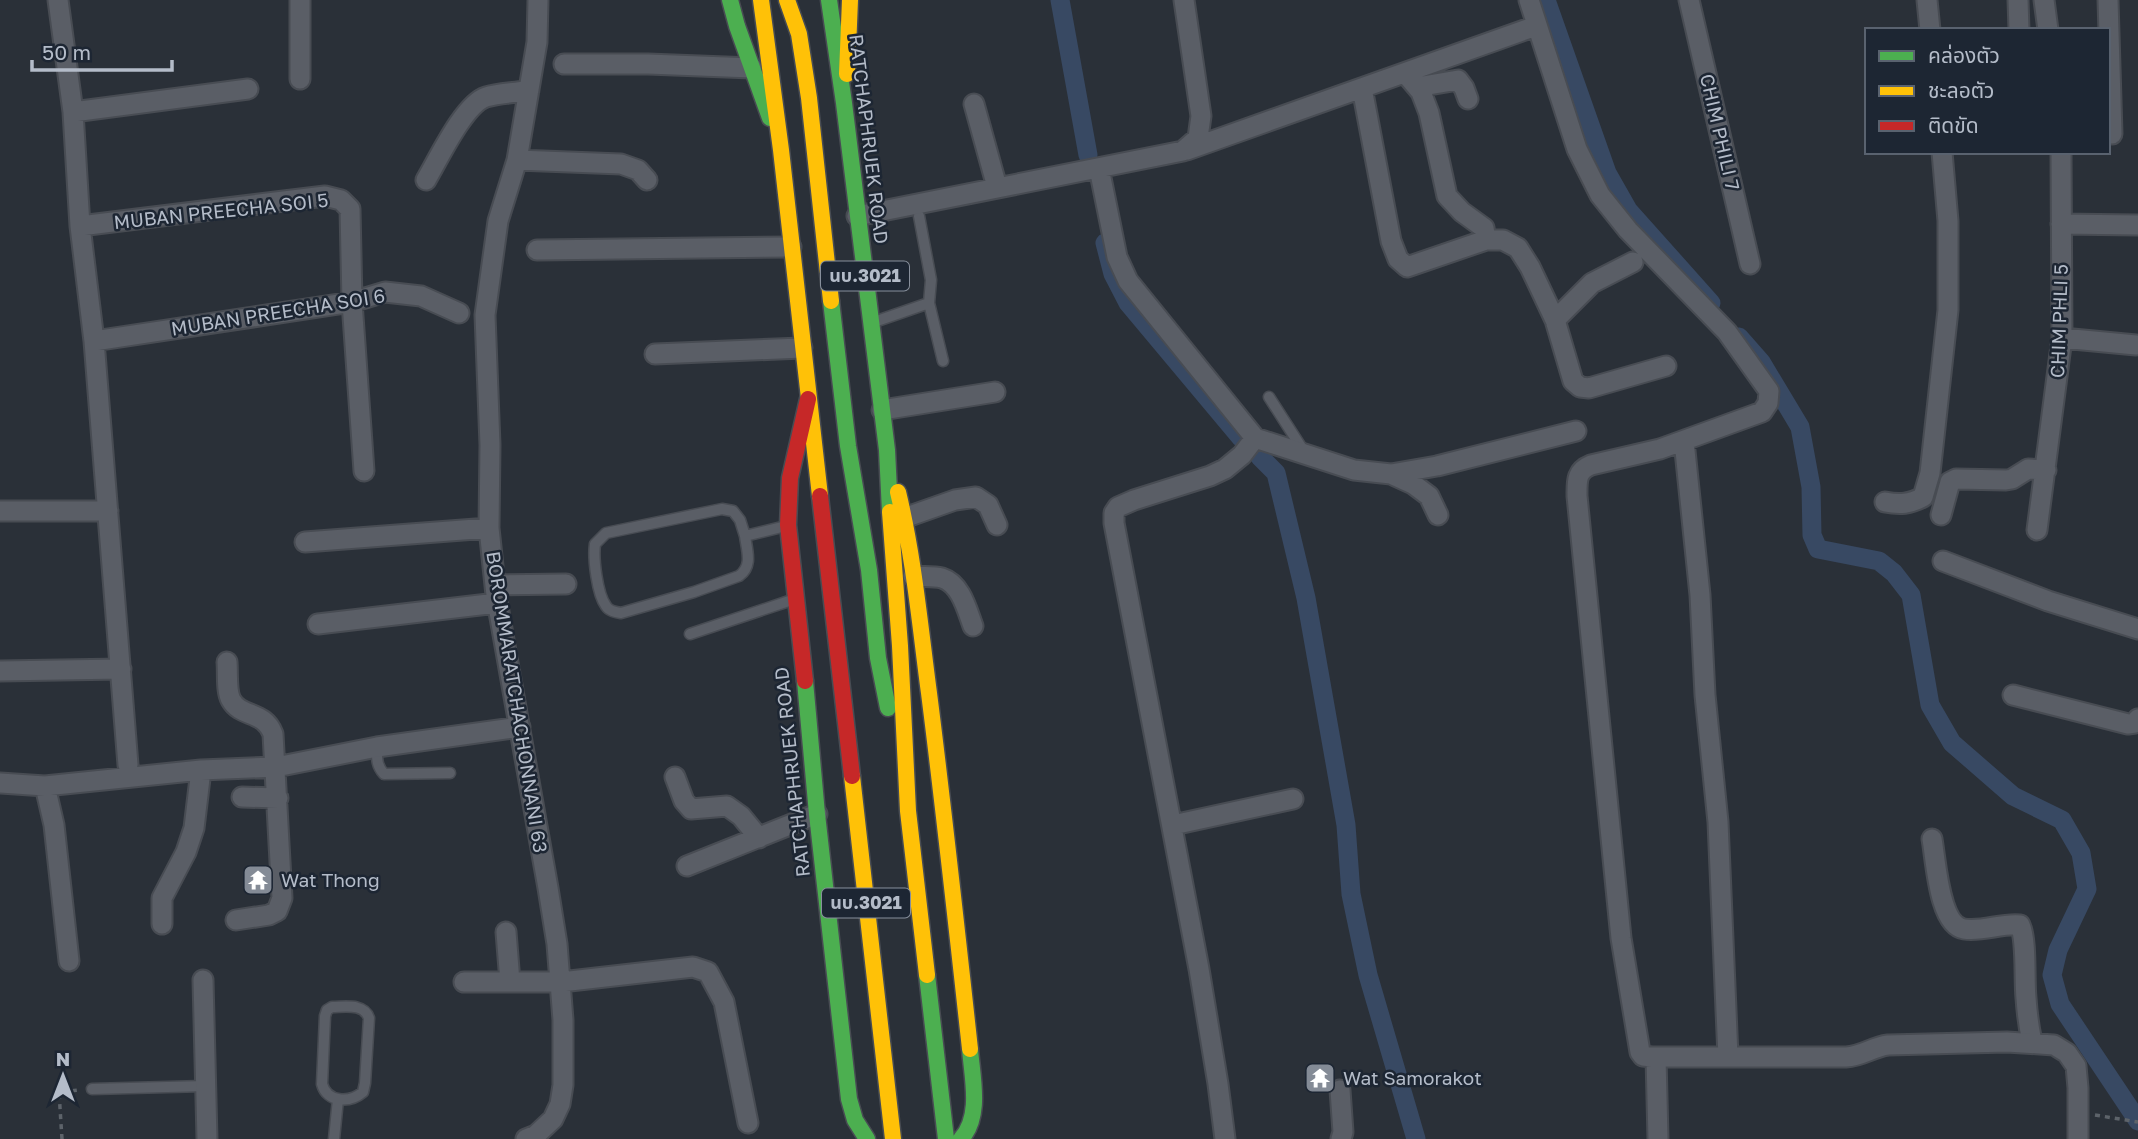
<svg xmlns="http://www.w3.org/2000/svg" width="2138" height="1139" viewBox="0 0 2138 1139" font-family="'Golos Text','Noto Sans Thai',sans-serif">
  <style>
    .lines { fill: none; stroke-linecap: round; stroke-linejoin: round }
    .canal { stroke: #384963; stroke-width: 19 }
    .lane-casing { stroke: #484c53; stroke-width: 13 }
    .street-casing { stroke: #484c53; stroke-width: 23 }
    .fast-casing { stroke: #484c53; stroke-width: 19 }
    .slow-casing { stroke: #484c53; stroke-width: 19 }
    .jam-casing { stroke: #484c53; stroke-width: 19 }
    .path { stroke: #5d636a; stroke-width: 3.5; stroke-dasharray: 5 5; stroke-linecap: butt }
    .lane { stroke: #5a5e66; stroke-width: 10 }
    .street { stroke: #5a5e66; stroke-width: 19 }
    .fast { stroke: #4caf50; stroke-width: 16 }
    .slow { stroke: #ffc107; stroke-width: 16 }
    .jam { stroke: #c62828; stroke-width: 16 }
    .labels { text-anchor: middle; stroke-width: 5; stroke-linejoin: round; paint-order: stroke }
    .shield { fill: #1d2633; stroke: #878f9c; stroke-width: 2 }
    .shield-label { font-size: 18px; font-weight: bold; fill: #b4bcc9 }
    .street-label { font-size: 19px; fill: #b4bcc9; stroke: #1d2633 }
    .poi-label { font-size: 19px; fill: #b4bcc9; stroke: #1d2633; text-anchor: start }
  </style>
  <rect width="100%" height="100%" fill="#2a3038"/>
  <g class="lines">
    <path class="canal" d="M 1060,0 L 1088,155
      M 1546,0 L 1607,173 L 1628,210 L 1711,303
      M 1105,243 L 1113,274 L 1128,303 L 1241,438
      M 1739,337 L 1761,362 L 1800,427 L 1811,487 L 1812,535 L 1818,549 L 1879,561 L 1894,573 L 1911,595 L 1930,705 L 1952,743 L 2013,796 L 2062,820 L 2081,853 L 2087,889 L 2058,950 L 2052,975 L 2060,1004 L 2138,1121
      M 1260,457 L 1276,473 L 1306,598 L 1346,825 L 1351,894 L 1368,975 L 1416,1139"/>
    <g class="lane-casing">
      <path id="lane" d="M 929,303 L 943,361
        M 874,322 L 929,303 L 931,280 L 919,216
        M 1269,397 L 1303,450
        M 745,536 C 747,551 753,566 739,576 L 694,592 L 621,613 C 615,612 609,611 606,606 C 597,594 593,558 595,544 L 606,533 L 722,509 L 733,511 L 740,520 L 745,536 L 786,526
        M 690,634 L 795,599
        M 377,747 C 377,758 376,765 384,774 L 450,773
        M 332,1007 C 345,1007 364,1003 369,1018 L 365,1083 L 363,1092 C 350,1103 327,1103 322,1084 L 325,1016 L 327,1010 Z
        M 92,1089 L 205,1086
        M 334,1139 L 338,1099"/>
    </g>
    <g class="street-casing">
      <path id="street" d="M 58,0 L 73,112 L 80,226 L 94,341 L 128,765
        M 300,0 L 300,79
        M 1529,0 L 1577,149 L 1600,195 L 1628,230 L 1727,332 L 1769,391 L 1768,403 L 1762,412 L 1660,449 L 1591,465 C 1576,471 1577,481 1577,496 L 1621,938 L 1640,1052 L 1643,1056 L 1652,1057 L 1846,1057 C 1863,1056 1872,1047 1888,1045 L 2007,1042 L 2054,1045 L 2067,1053 L 2076,1066 L 2078,1088 L 2078,1139
        M 1689,0 L 1750,264
        M 1927,0 L 1930,30
        M 2018,0 L 2019,30
        M 2044,0 L 2048,30
        M 2108,0 L 2112,134
        M 564,64 L 648,64 L 752,68
        M 1405,73 L 1421,92 L 1429,113 L 1447,196 L 1462,212 L 1484,228 L 1486,240
        M 1417,87 L 1458,80 L 1464,88 L 1468,99
        M 1362,88 L 1391,241 L 1398,259 L 1407,267 L 1486,240 L 1503,240 L 1518,248 L 1530,267 L 1555,320 L 1573,381 L 1580,387 L 1589,388 L 1666,366
        M 974,104 L 997,187
        M 73,112 L 248,89
        M 1187,150 L 1536,26
        M 517,160 L 621,164 L 638,170 L 647,180
        M 1099,168 L 1117,257 L 1128,281 L 1255,438 L 1242,455 L 1225,469 L 1210,476 L 1134,500 L 1118,507 L 1114,513 L 1114,523 L 1199,969 L 1218,1084 L 1225,1139
        M 426,180 C 438,160 464,104 486,97 C 499,93 516,93 529,90
        M 857,216 L 1183,151 L 1198,138 L 1201,116 L 1184,0
        M 2061,224 L 2138,225
        M 80,226 L 325,196 L 341,200 L 350,209 L 352,302 L 364,471
        M 537,250 L 791,247
        M 1555,320 L 1592,283 L 1633,262
        M 2062,338 L 2136,345
        M 94,341 L 352,302 L 385,292 L 421,296 L 459,313
        M 655,354 L 802,348
        M 882,410 L 995,392
        M 1255,438 L 1354,470 L 1391,474 L 1413,484 L 1429,496 L 1438,515
        M 1684,441 L 1700,595 L 1705,695 L 1718,822 L 1728,1057
        M 1391,474 L 1437,466 L 1576,431
        M 1885,502 C 1900,505 1910,504 1923,497 L 1930,473 L 1948,310 L 1948,221 L 1942,152
        M 0,511 L 108,511
        M 1941,515 L 1950,482 L 1956,479 L 2006,480 L 2012,479 L 2028,469 L 2046,470
        M 904,518 L 955,500 L 976,497 L 988,505 L 997,525
        M 2037,530 L 2062,338 L 2061,152
        M 305,542 L 489,528
        M 1943,561 L 2048,601 L 2138,629
        M 913,576 C 922,577 933,576 942,578 C 961,584 967,610 973,626
        M 495,585 L 566,584
        M 318,624 L 497,603
        M 227,662 C 228,673 226,691 231,700 C 241,718 264,710 273,734 L 282,898 L 277,911 L 269,915 L 236,920
        M 0,671 L 121,669
        M 2013,695 L 2128,724 L 2135,723 L 2138,719
        M 675,777 L 684,801 L 691,809 L 727,806 L 741,816 L 759,838
        M 0,783 L 45,786 L 201,770 L 276,767 L 377,747 L 520,727
        M 45,786 L 54,825 L 69,961
        M 242,797 L 278,798
        M 1173,825 L 1293,799
        M 1932,839 C 1936,861 1939,925 1964,929 C 1983,932 2001,923 2020,925 C 2027,940 2024,979 2026,998 C 2027,1013 2029,1028 2032,1042
        M 687,866 L 817,814
        M 162,924 L 162,898 L 186,852 L 194,828 L 201,770
        M 506,932 L 510,982
        M 203,980 L 207,1139
        M 464,982 L 561,982 L 693,967 L 708,972 L 724,1002 L 748,1123
        M 1656,1057 L 1658,1139
        M 1340,1090 L 1343,1132 L 1341,1139
        M 526,1139 L 536,1135 L 553,1119 L 560,1104 L 563,1085 L 563,1020 L 557,944 L 548,888 L 496,595 L 489,528 L 490,445 L 485,315 L 498,221 L 517,160 L 537,42 L 538,0"/>
    </g>
    <g class="fast-casing">
      <path id="fast" d="M 730,0 L 737,26 L 770,118
        M 829,0 L 844,103 L 887,450 L 890,512
        M 831,301 L 848,446 L 869,570 L 878,658 L 888,708
        M 805,681 L 817,814 L 849,1099 L 855,1120 L 867,1139
        M 927,975 L 946,1139
        M 961,1139 C 982,1116 972,1077 970,1049"/>
    </g>
    <g class="slow-casing">
      <path id="slow" d="M 761,0 L 781,150 L 820,496
        M 787,0 L 799,34 L 809,98 L 831,301
        M 847,74 L 850,0
        M 898,492 C 914,558 920,626 929,693 C 944,811 957,930 970,1049
        M 890,512 L 900,646 L 908,811 L 927,975
        M 852,776 L 893,1139"/>
    </g>
    <g class="jam-casing">
      <path id="jam" d="M 820,496 L 852,776
        M 805,681 L 788,525 L 790,478 L 808,399"/>
    </g>
    <path class="path" d="M 2095,1115 L 2138,1122
      M 62,1139 L 59,1092 L 79,1090"/>
    <use href="#lane" class="lane"/>
    <use href="#street" class="street"/>
    <use href="#fast" class="fast"/>
    <use href="#slow" class="slow"/>
    <use href="#jam" class="jam"/>
  </g>
  <defs>
    <g id="temple-square" transform="scale(1.575)"><rect x="-9" y="-9" width="18" height="18" rx="4" fill="#848b96" stroke="#1d2633"/><path d="M0-6L5-2H3V0L6.5 2.5H4V6H1.5V3h-3V6H-4V2.5H-6.5L-3 0V-2H-5Z" fill="#fff"/></g>
  </defs>
  <g fill-rule="evenodd">
    <use href="#temple-square" x="258" y="880"/>
    <use href="#temple-square" x="1320" y="1078"/>
  </g>
  <g class="labels">
    <g class="shield">
      <rect x="821" y="261.5" width="88" height="29" rx="5"/>
      <rect x="822" y="888.5" width="88" height="29" rx="5"/>
    </g>
    <g class="shield-label">
      <text x="865" y="282">นบ.3021</text>
      <text x="866" y="909">นบ.3021</text>
    </g>
    <g class="street-label">
      <text transform="translate(1720 132) rotate(77)" y="7">CHIM PHILI 7</text>
      <text transform="translate(869 139) rotate(83)" y="7">RATCHAPHRUEK ROAD</text>
      <text transform="translate(221 211) rotate(-6)" y="7">MUBAN PREECHA SOI 5</text>
      <text transform="translate(278 312) rotate(-9)" y="7">MUBAN PREECHA SOI 6</text>
      <text transform="translate(2059 321) rotate(-88)" y="7">CHIM PHLI 5</text>
      <text transform="translate(517 702) rotate(81)" y="7">BOROMMARATCHACHONNANI 63</text>
      <text transform="translate(792 772) rotate(-96)" y="7">RATCHAPHRUEK ROAD</text>
    </g>
    <g class="poi-label">
      <text x="281" y="887">Wat Thong</text>
      <text x="1343" y="1085">Wat Samorakot</text>
    </g>
  </g>
  <rect x="1865" y="28" width="245" height="126" fill="#1d2633" stroke="#59626f" stroke-width="2"/>
  <rect x="1879" y="51" width="35" height="10" fill="#4caf50" stroke="#59626f" stroke-width="2"/>
  <text x="1928" y="63" font-size="21" fill="#b4bcc9">คล่องตัว</text>
  <rect x="1879" y="86" width="35" height="10" fill="#ffc107" stroke="#59626f" stroke-width="2"/>
  <text x="1928" y="98" font-size="21" fill="#b4bcc9">ชะลอตัว</text>
  <rect x="1879" y="121" width="35" height="10" fill="#c62828" stroke="#59626f" stroke-width="2"/>
  <text x="1928" y="133" font-size="21" fill="#b4bcc9">ติดขัด</text>
  <g transform="translate(63 1076)" stroke="#1d2633" stroke-width="5" paint-order="stroke">
  <path d="M0-5L12 26L0 18L-12 26Z" fill="#b4bcc9"/>
  <text y="-10" font-size="19" font-weight="bold" text-anchor="middle" fill="#b4bcc9">N</text>
  </g>
  <path d="M32 60v10h140v-10" fill="none" stroke="#b4bcc9" stroke-width="3.5"/>
  <text x="42" y="60" font-size="21" fill="#b4bcc9" stroke="#1d2633" stroke-width="5" paint-order="stroke">50 m</text>
</svg>
